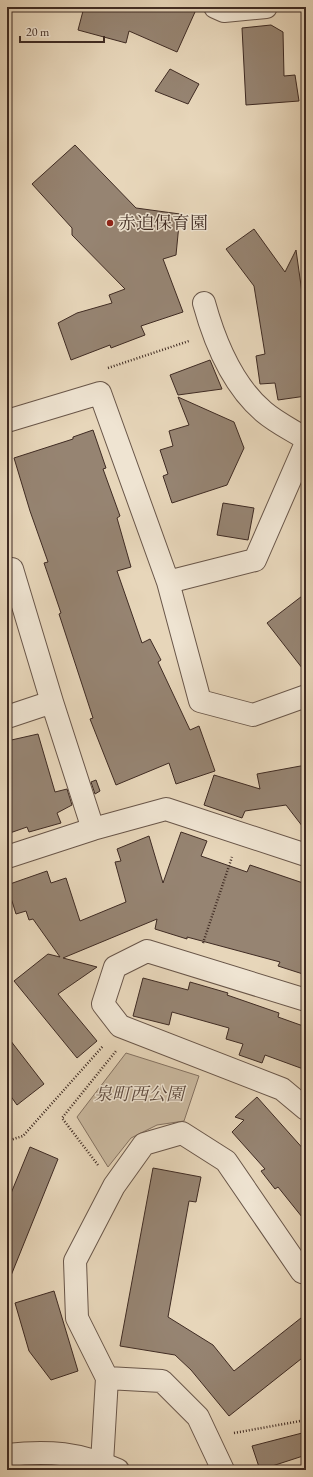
<svg xmlns="http://www.w3.org/2000/svg" width="313" height="1477" viewBox="0 0 313 1477" font-family="'EB Garamond','Noto Serif JP',serif">
  <style>
    .green { fill: #cab9a0; stroke: #847262 }
    .building { fill: #968472; stroke: #3f2b23 }
    .lines { fill: none; stroke-linecap: round; stroke-linejoin: round }
    .minor-casing { stroke: #695649; stroke-width: 24 }
    .tertiary-casing { stroke: #695649; stroke-width: 24 }
    .path { stroke: #3f2b23; stroke-width: 2.5; stroke-dasharray: 1 2; stroke-linecap: butt }
    .minor { stroke: #efe4d2; stroke-width: 22 }
    .tertiary { stroke: #efe4d2; stroke-width: 22 }
    .poi-dot { fill: #8f2418; stroke: #efe4d2; stroke-width: 1.5 }
    .labels { text-anchor: middle; stroke-width: 3; stroke-linejoin: round; paint-order: stroke }
    .poi-label { font-size: 18px; fill: #3f2b23; stroke: #efe4d2; text-anchor: start }
    .park-label { font-size: 18px; font-style: italic; fill: #5b473c; stroke: #efe4d2 }
  </style>
  <rect width="100%" height="100%" fill="#e7d6ba"/>
  <filter id="stains"><feTurbulence type="fractalNoise" baseFrequency=".005" numOctaves="4"/><feColorMatrix values="0 0 0 0 .2 0 0 0 0 .09 0 0 0 0 .02 0 0 0 .5 -.17"/></filter>
  <radialGradient id="worn" r=".72"><stop offset=".6" stop-color="#630" stop-opacity="0"/><stop offset="1" stop-color="#630" stop-opacity=".3"/></radialGradient>
  <path class="green" d="M 126,1053 L 199,1076 L 184,1121 L 157,1125 L 131,1138 L 108,1167 L 77,1117 Z"/>
  <path class="building" d="M 74,7 L 183,7 L 195,12 L 177,52 L 129,31 L 126,43 L 78,30 L 83,11 Z
    M 271,25 L 283,32 L 284,76 L 295,75 L 299,101 L 246,105 L 242,28 Z
    M 170,69 L 199,84 L 188,104 L 155,91 Z
    M 75,145 L 136,208 L 180,214 L 176,255 L 163,259 L 183,312 L 141,326 L 145,335 L 111,348 L 110,345 L 71,360 L 58,323 L 77,313 L 112,303 L 109,295 L 125,289 L 72,235 L 72,228 L 32,184 Z
    M 254,229 L 285,272 L 296,250 L 306,321 L 306,396 L 278,400 L 275,383 L 260,384 L 256,356 L 265,354 L 254,286 L 226,249 Z
    M 210,360 L 222,389 L 178,395 L 170,375 Z
    M 178,397 L 234,422 L 244,448 L 227,485 L 172,503 L 163,476 L 168,474 L 160,450 L 173,446 L 169,431 L 189,425 Z
    M 93,430 L 106,468 L 103,469 L 120,516 L 117,518 L 131,567 L 117,571 L 142,643 L 150,639 L 161,660 L 158,662 L 190,730 L 199,726 L 215,771 L 176,784 L 169,763 L 116,785 L 90,719 L 93,718 L 59,614 L 61,613 L 44,563 L 48,562 L 30,511 L 14,458 L 73,439 L 73,437 Z
    M 223,503 L 254,508 L 248,540 L 217,535 Z
    M 306,593 L 306,673 L 267,623 Z
    M 38,734 L 55,792 L 67,789 L 72,805 L 57,813 L 61,823 L 29,832 L 27,827 L 7,834 L 7,741 Z
    M 306,765 L 306,831 L 286,805 L 245,811 L 242,818 L 204,805 L 214,775 L 260,789 L 257,774 Z
    M 96,780 L 100,791 L 95,794 L 91,782 Z
    M 181,832 L 207,841 L 201,856 L 247,872 L 250,865 L 306,884 L 306,975 L 278,966 L 280,962 L 187,937 L 187,939 L 155,929 L 157,919 L 63,958 L 97,967 L 58,994 L 97,1041 L 77,1058 L 14,981 L 48,954 L 60,957 L 33,919 L 29,920 L 26,911 L 16,914 L 7,885 L 47,871 L 51,883 L 66,878 L 80,921 L 126,902 L 115,862 L 121,861 L 117,849 L 149,836 L 163,883 Z
    M 143,978 L 188,990 L 190,982 L 228,993 L 227,995 L 279,1013 L 278,1017 L 306,1027 L 306,1070 L 265,1055 L 262,1063 L 239,1055 L 243,1044 L 226,1039 L 229,1028 L 172,1012 L 169,1025 L 133,1016 Z
    M 7,1036 L 44,1084 L 17,1105 L 7,1091 Z
    M 257,1097 L 306,1152 L 306,1222 L 278,1187 L 275,1189 L 261,1171 L 265,1169 L 232,1132 L 244,1120 L 235,1117 Z
    M 30,1147 L 58,1159 L 8,1283 L 7,1203 Z
    M 153,1168 L 201,1177 L 196,1202 L 189,1201 L 168,1317 L 213,1345 L 234,1371 L 306,1314 L 306,1355 L 229,1416 L 191,1370 L 175,1355 L 120,1346 Z
    M 54,1291 L 78,1371 L 51,1380 L 29,1351 L 15,1303 Z
    M 306,1432 L 306,1455 L 260,1470 L 252,1446 Z"/>
  <g class="lines">
    <g class="minor-casing">
      <path id="minor" d="M 215,7 L 224,11 L 266,7
        M 204,303 C 215,343 232,385 264,412 C 277,423 292,430 306,439
        M 7,421 L 100,393 L 168,582 L 200,701 L 253,715 L 306,696
        M 7,570 L 12,569 L 52,702 L 93,829
        M 168,582 L 255,560 L 306,443
        M 7,717 L 52,702
        M 7,857 L 93,829 L 166,809 L 306,855
        M 306,1000 L 147,951 L 115,967 L 103,1004 L 120,1026 L 282,1089 L 306,1109
        M 107,1378 L 162,1381 L 198,1417 L 223,1470
        M 102,1463 L 107,1378 L 77,1318 L 75,1261 L 114,1186 L 144,1144 L 182,1133 L 226,1161 L 302,1272 L 306,1273"/>
    </g>
    <g class="tertiary-casing">
      <path id="tertiary" d="M 7,1455 C 50,1450 78,1453 118,1470"/>
    </g>
    <path class="path" d="M 108,368 L 189,341
      M 203,943 L 232,857
      M 7,1141 L 23,1136 L 103,1046
      M 98,1165 L 62,1118 L 116,1051
      M 234,1433 L 306,1420"/>
    <use href="#minor" class="minor"/>
    <use href="#tertiary" class="tertiary"/>
  </g>
  <circle class="poi-dot" cx="110" cy="223" r="4"/>
  <g class="labels">
    <g class="poi-label">
      <text x="118" y="229">赤迫保育園</text>
    </g>
    <g class="park-label">
      <text x="139" y="1100">泉町西公園</text>
    </g>
  </g>
  <rect width="313" height="1477" fill="none" stroke="#e7d6ba" stroke-width="24"/>
  <rect x="8" y="8" width="297" height="1461" fill="none" stroke="#3f2b23" stroke-width="2"/>
  <rect x="12" y="12" width="289" height="1453" fill="none" stroke="#3f2b23"/>
  <path d="M20 36v6h84v-6" fill="none" stroke="#3f2b23" stroke-width="2"/>
  <text x="26" y="36" font-size="12" fill="#3f2b23" stroke="#efe4d2" stroke-width="3" paint-order="stroke">20 m</text>
  <rect width="100%" height="100%" filter="url(#stains)"/>
  <rect width="100%" height="100%" fill="url(#worn)"/>
</svg>
